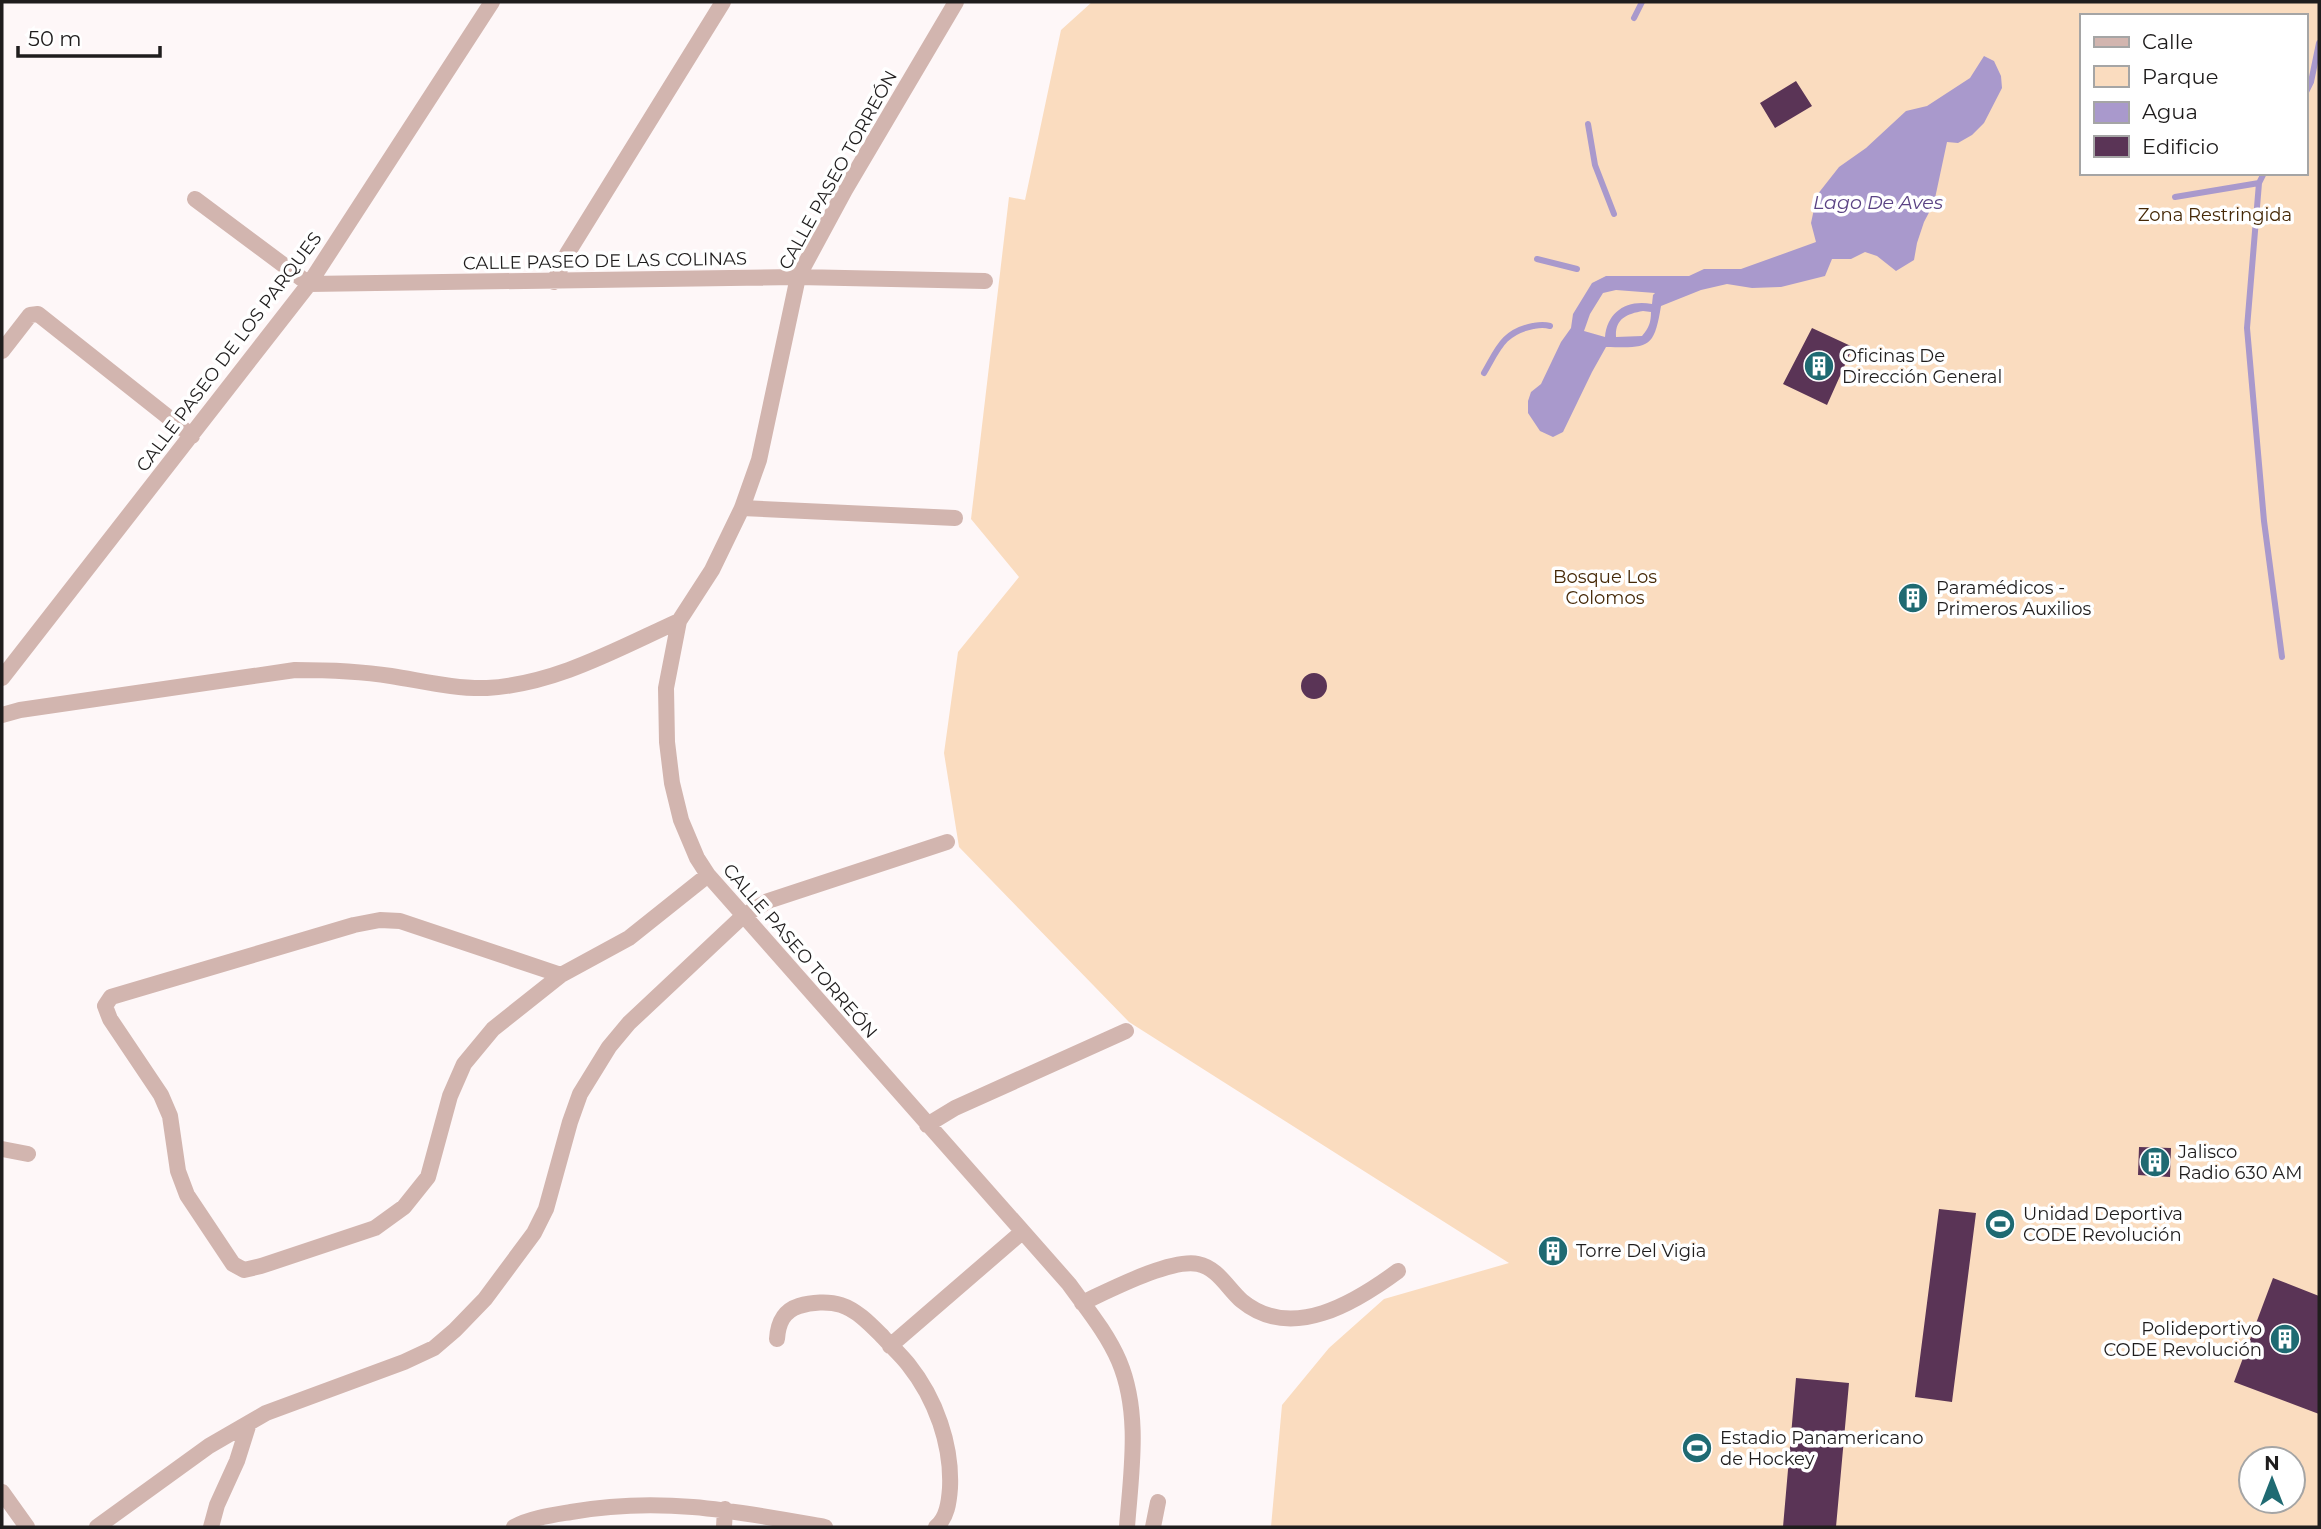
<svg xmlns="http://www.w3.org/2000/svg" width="2321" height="1529" viewBox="0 0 2321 1529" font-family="Montserrat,sans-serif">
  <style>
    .green { fill: #fadcbf; fill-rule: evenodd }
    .water { fill: #a999cc; fill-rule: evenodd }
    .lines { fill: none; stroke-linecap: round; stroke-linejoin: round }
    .stream { stroke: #a999cc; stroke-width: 6 }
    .building { fill: #5a3456 }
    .street { stroke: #d2b5af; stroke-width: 16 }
    .labels { text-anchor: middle; stroke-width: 7; stroke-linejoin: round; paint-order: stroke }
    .street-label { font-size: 18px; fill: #1f1d1d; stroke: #fff }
    .park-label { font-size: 18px; fill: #452806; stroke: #fff }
    .poi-label { font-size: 18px; fill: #1f1d1d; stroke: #fff; text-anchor: start }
    .water-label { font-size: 19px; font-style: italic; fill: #5b4384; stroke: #fff }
  </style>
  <rect width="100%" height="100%" fill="#fef7f8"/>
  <path class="green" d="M 1092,2 L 2319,2 L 2319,1527 L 1271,1527 L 1282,1405 L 1329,1348 L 1384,1299 L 1509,1263 L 1129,1022 L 959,847 L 944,753 L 958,652 L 1019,577 L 971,519 L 1009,197 L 1025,200 L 1061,30 ZM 2081,16 L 2305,16 L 2305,173 L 2081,173 ZM 2251,1459 L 2293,1459 L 2293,1501 L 2251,1501 Z"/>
  <path class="water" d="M 1984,56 L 1994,61 L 2001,76 L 2002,88 L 1984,123 L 1972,135 L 1958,143 L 1947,142 L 1934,203 L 1924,222 L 1917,243 L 1914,260 L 1896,271 L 1877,256 L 1865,252 L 1851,259 L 1832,259 L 1825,276 L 1781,287 L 1752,288 L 1727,284 L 1701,290 L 1661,306 C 1654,349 1649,348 1606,347 L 1592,372 L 1563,432 L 1553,437 L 1540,431 L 1528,413 L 1528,401 L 1531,392 L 1541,384 L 1561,342 L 1571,328 L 1573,314 L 1592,283 L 1606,276 L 1689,276 L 1704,269 L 1741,269 L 1816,242 L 1811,223 L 1817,195 L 1839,167 L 1866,148 L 1906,111 L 1927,106 L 1970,78 ZM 1616,290 L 1655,293 L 1653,295 L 1652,304 C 1627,299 1607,312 1605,337 L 1584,331 L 1590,314 L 1603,293 ZM 1643,311 L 1651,312 C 1651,322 1649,328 1642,336 L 1616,337 C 1615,319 1626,314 1643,311 Z"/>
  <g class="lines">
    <path class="stream" d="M 1634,18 L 1642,2
      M 2305,94 L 2311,82 L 2319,43
      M 1588,124 L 1595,165 L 1614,214
      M 2264,173 L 2259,183 L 2247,328 L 2264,521 L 2282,657
      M 2175,197 L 2259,183
      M 1537,259 L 1577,269
      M 1484,373 C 1498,349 1503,332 1533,326 C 1539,325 1543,324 1550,326"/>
  </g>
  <path class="building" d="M 1796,81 L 1812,106 L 1775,128 L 1760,103 Z
    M 1812,328 L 1853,347 L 1827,405 L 1783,384 Z
    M1301 686a13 13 0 1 1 26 0a13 13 0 1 1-26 0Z
    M 2139,1147 L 2171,1148 L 2170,1177 L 2138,1175 Z
    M 1939,1209 L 1976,1213 L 1952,1402 L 1915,1397 Z
    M1544 1254a9 9 0 1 1 18 0a9 9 0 1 1-18 0Z
    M 2273,1278 L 2319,1296 L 2319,1414 L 2234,1382 Z
    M 1796,1378 L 1849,1383 L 1836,1527 L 1783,1527 Z"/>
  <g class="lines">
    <path class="street" d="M 956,2 L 845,190 L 798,277 L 759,460 L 742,508 L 712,570 L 679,621 L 666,688 L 667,742 L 672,783 L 681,820 L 697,858 L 708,875 L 1069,1284 C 1087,1309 1107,1333 1119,1361 C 1141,1413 1131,1473 1127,1527
      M 195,199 L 309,284 L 798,277 L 985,281
      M 554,282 L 567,254 L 723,2
      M 2,351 L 30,315 L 38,314 L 192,436
      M 742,508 L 955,518
      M 2,678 L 309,284 L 492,2
      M 2,715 L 20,710 L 295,670 C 328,670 359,671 391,676 C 423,681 455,689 487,688 C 556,684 617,649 679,621
      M 561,975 L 400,921 L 380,920 L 354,925 L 111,997 L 105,1006 L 110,1019 L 161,1095 L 170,1116 L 178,1171 L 187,1195 L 233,1264 L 244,1270 L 261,1266 L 375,1228 L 404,1207 L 428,1177 L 450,1096 L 464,1064 L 493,1029 L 561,975 L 629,938 L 708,875
      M 927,1125 L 955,1108 L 1126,1031
      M 2,1149 L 28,1154
      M 1082,1303 C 1108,1291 1171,1258 1198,1264 C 1218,1268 1228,1289 1242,1301 C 1292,1342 1356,1302 1398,1271
      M 777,1339 C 778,1324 783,1311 799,1306 C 811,1302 829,1301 841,1305 C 857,1310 871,1325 883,1337 C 891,1346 901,1355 908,1364 C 936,1399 952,1445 950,1488 C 949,1502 947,1518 936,1527
      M 890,1346 L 1022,1232
      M 2,1492 L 27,1527
      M 97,1527 L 209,1446 L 266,1413 L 404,1362 L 434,1348 L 455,1330 L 485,1299 L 534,1233 L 546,1209 L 570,1122 L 580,1094 L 609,1047 L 629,1023 L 743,916 L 768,901 L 947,842
      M 211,1527 L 217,1505 L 237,1461 L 249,1423
      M 514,1527 C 530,1518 553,1515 571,1512 C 662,1496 736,1511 825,1527
      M 724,1527 L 725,1509
      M 1153,1527 L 1158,1502"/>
  </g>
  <defs>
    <g id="building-disc" transform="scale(1.575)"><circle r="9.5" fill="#1f6a72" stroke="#fff"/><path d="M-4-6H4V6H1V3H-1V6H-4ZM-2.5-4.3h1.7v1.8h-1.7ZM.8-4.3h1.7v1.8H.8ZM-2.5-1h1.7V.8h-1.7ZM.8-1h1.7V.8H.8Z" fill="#fff"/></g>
    <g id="stadium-disc" transform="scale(1.575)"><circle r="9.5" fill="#1f6a72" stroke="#fff"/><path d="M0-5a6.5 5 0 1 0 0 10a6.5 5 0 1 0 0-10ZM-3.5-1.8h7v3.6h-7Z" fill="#fff"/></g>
  </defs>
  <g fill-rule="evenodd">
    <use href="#building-disc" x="1819" y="366"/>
    <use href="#building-disc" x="1913" y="598"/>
    <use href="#building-disc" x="2155" y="1162"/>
    <use href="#stadium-disc" x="2000" y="1224"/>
    <use href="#building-disc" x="1553" y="1251"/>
    <use href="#building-disc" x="2285" y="1339"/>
    <use href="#stadium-disc" x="1697" y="1448"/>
  </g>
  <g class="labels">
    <g class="street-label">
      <text transform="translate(838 170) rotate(-61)" y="6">CALLE PASEO TORREÓN</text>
      <text transform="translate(605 261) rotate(-1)" y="6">CALLE PASEO DE LAS COLINAS</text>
      <text transform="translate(229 352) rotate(-53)" y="6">CALLE PASEO DE LOS PARQUES</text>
      <text transform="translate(800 951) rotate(49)" y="6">CALLE PASEO TORREÓN</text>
    </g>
    <g class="park-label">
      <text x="2215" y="221">Zona Restringida</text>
      <text x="1605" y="583">Bosque Los<tspan x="1605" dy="21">Colomos</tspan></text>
    </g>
    <g class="poi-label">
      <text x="1842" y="362">Oficinas De<tspan x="1842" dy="21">Dirección General</tspan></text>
      <text x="1936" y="594">Paramédicos -<tspan x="1936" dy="21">Primeros Auxilios</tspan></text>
      <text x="2178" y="1158">Jalisco<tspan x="2178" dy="21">Radio 630 AM</tspan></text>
      <text x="2023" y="1220">Unidad Deportiva<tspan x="2023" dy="21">CODE Revolución</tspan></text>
      <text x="1576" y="1257">Torre Del Vigia</text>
      <text x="2262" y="1335" text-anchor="end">Polideportivo<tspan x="2262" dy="21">CODE Revolución</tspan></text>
      <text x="1720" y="1444">Estadio Panamericano<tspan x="1720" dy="21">de Hockey</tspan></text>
    </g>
    <g class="water-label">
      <text x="1878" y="209">Lago De Aves</text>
    </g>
  </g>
  <rect width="2321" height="1529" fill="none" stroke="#1f1d1d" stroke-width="7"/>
  <rect x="2080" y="14" width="228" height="161" fill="#ffffff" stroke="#a5a5a5" stroke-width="2"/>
  <rect x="2094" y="37" width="35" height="10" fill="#d2b5af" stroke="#a5a5a5" stroke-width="2"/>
  <text x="2142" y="49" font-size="21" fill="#1f1d1d">Calle</text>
  <rect x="2094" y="66" width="35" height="21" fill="#fadcbf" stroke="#a5a5a5" stroke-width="2"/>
  <text x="2142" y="84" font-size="21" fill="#1f1d1d">Parque</text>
  <rect x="2094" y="102" width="35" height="21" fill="#a999cc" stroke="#a5a5a5" stroke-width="2"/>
  <text x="2142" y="119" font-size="21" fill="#1f1d1d">Agua</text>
  <rect x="2094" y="136" width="35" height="21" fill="#5a3456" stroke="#a5a5a5" stroke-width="2"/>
  <text x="2142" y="154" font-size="21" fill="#1f1d1d">Edificio</text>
  <g transform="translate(2272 1480)"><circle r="33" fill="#ffffff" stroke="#a5a5a5" stroke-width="2"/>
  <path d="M0-5L12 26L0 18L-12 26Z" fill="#1f6a72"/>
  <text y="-10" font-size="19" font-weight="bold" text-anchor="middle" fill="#1f1d1d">N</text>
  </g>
  <path d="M18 46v10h142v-10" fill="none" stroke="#1f1d1d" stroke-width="3.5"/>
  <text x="28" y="46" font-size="21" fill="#1f1d1d" stroke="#ffffff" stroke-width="5" paint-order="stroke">50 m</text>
</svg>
